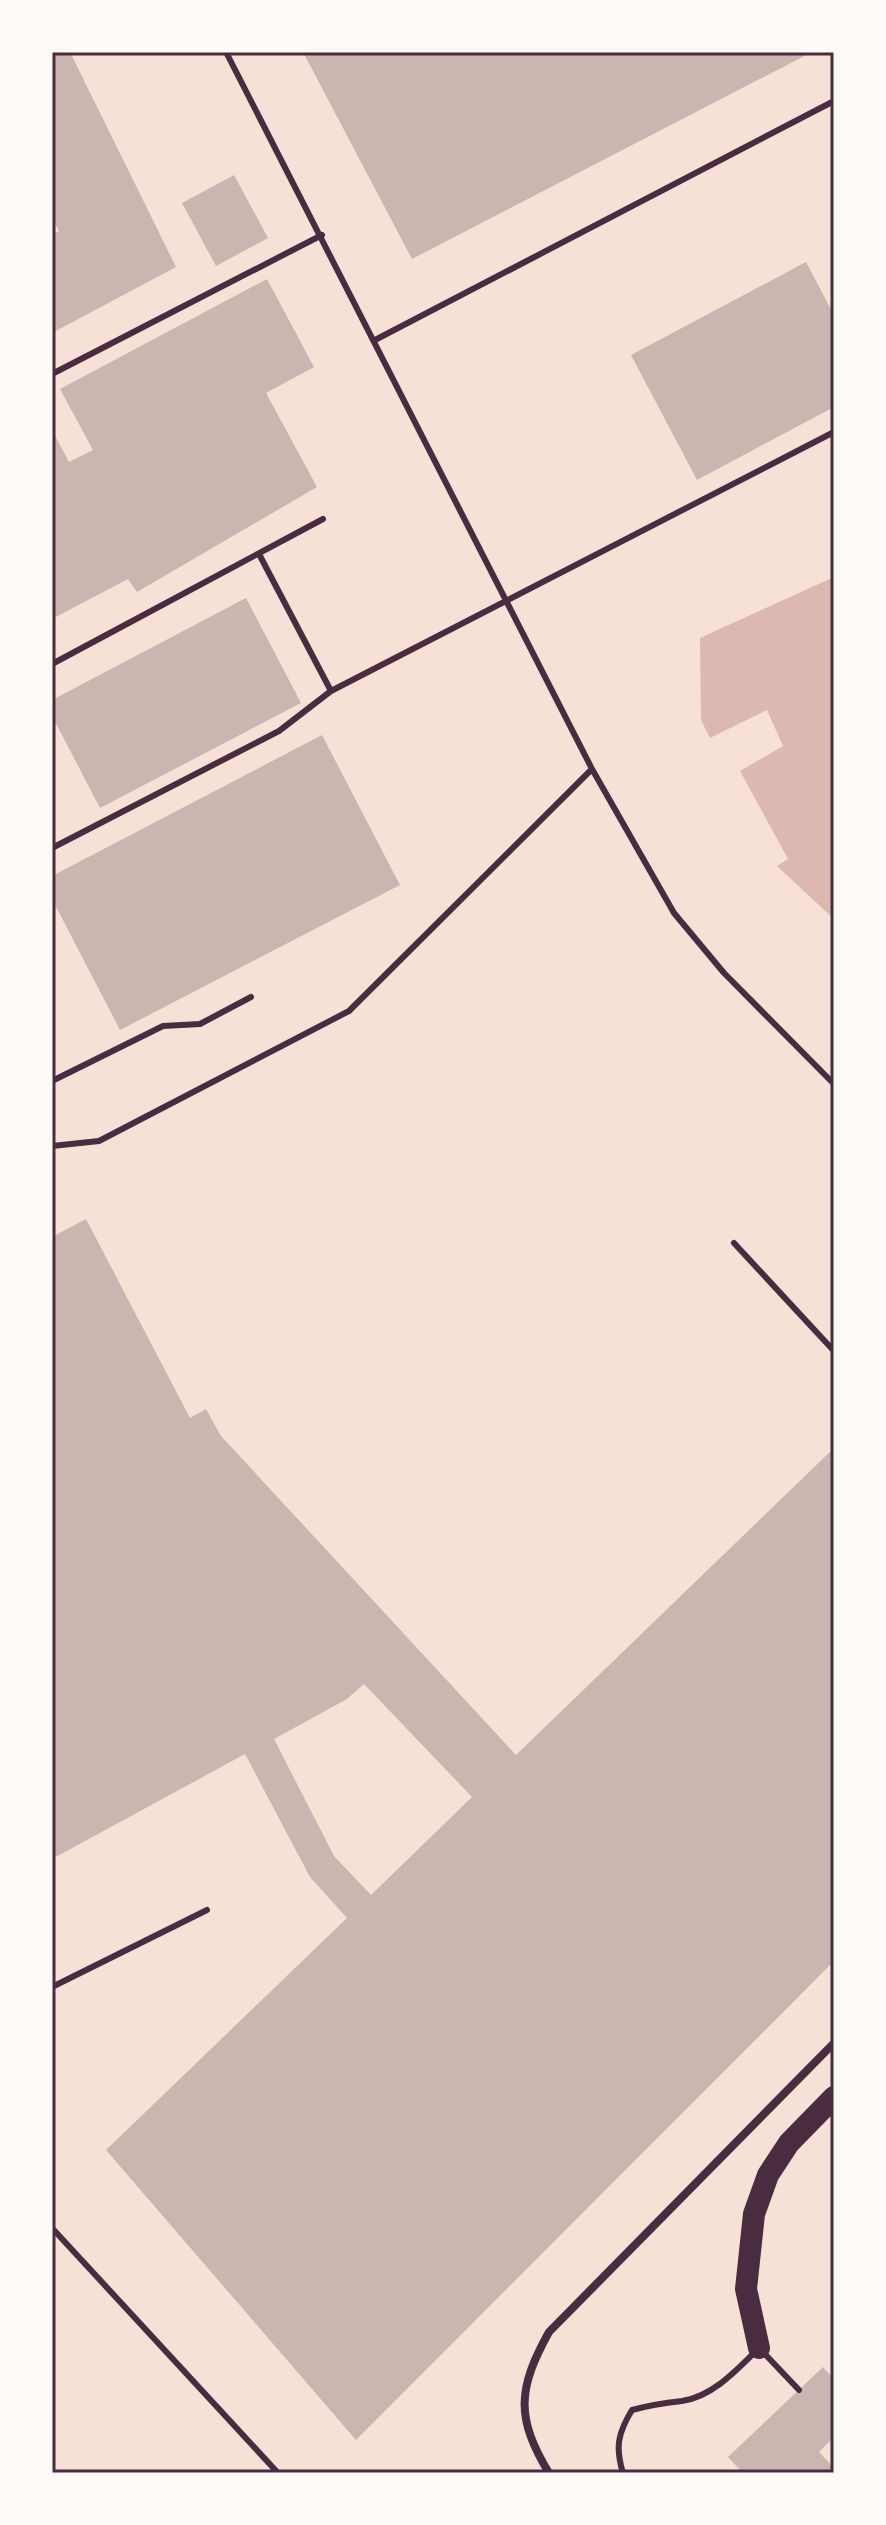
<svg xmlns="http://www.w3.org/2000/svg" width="886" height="2525" viewBox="0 0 886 2525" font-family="'Exo 2',sans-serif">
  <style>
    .water { fill: #dcb8b0 }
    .building { fill: #ccb4b1; fill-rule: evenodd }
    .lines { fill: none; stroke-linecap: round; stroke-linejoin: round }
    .service { stroke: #4a2c40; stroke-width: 6 }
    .minor { stroke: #4a2c40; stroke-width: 8 }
    .trunk { stroke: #4a2c40; stroke-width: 22 }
    .neatline { fill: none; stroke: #4a2c40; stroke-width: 3 }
  </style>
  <rect width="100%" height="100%" fill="#f7e1d7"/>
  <path class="water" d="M 834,577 L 834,919 L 777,866 L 788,859 L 740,771 L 783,746 L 767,710 L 710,738 L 701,720 L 700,638 Z"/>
  <path class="building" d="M 52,52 L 70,52 L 176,267 L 52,333 L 52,235 L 59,231 L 52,218 Z
    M 303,52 L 812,52 L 412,259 Z
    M 234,175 L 268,238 L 216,266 L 182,203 Z
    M 806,262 L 834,315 L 834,407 L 697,480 L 631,355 Z
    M 267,279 L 314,367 L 266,393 L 317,487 L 137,592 L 128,579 L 52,619 L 52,430 L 69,462 L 93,450 L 60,389 Z
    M 246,598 L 301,703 L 100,808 L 52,716 L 52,700 Z
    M 322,735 L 400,885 L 120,1030 L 52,899 L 52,876 Z
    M 86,1219 L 190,1418 L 206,1409 L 221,1436 L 516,1755 L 834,1448 L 834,1961 L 356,2440 L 106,2150 L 347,1918 L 310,1877 L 245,1754 L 52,1859 L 52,1237 ZM 364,1684 L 472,1797 L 371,1895 L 334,1856 L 274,1739 L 347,1699 Z
    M 823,2367 L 834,2379 L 834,2437 L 819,2452 L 834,2468 L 834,2473 L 743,2473 L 728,2457 Z"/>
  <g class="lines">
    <path class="service" d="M 375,340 L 834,101
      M 52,374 L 322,235
      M 259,554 L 331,691
      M 52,664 L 323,519
      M 592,769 L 674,913 L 724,973 L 834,1084
      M 52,848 L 279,731 L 331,691 L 834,432
      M 52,1081 L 163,1026 L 200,1024 L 251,997
      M 52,1146 L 99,1141 L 349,1011 L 592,769 L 226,52
      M 734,1243 L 834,1351
      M 52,1987 L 207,1910
      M 52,2228 L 278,2473
      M 763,2352 L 799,2390
      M 623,2473 C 615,2447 618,2433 632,2410 C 650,2405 664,2403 682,2401 C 711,2397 735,2372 755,2352"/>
    <path class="minor" d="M 549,2473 C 515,2417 518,2388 549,2332 L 834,2043"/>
    <path class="trunk" d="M 759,2348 L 746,2289 L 754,2214 L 768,2175 L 789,2143 L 834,2097"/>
  </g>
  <rect width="886" height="2525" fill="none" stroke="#fffaf5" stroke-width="108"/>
  <rect x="54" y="54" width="778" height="2417" class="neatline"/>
</svg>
